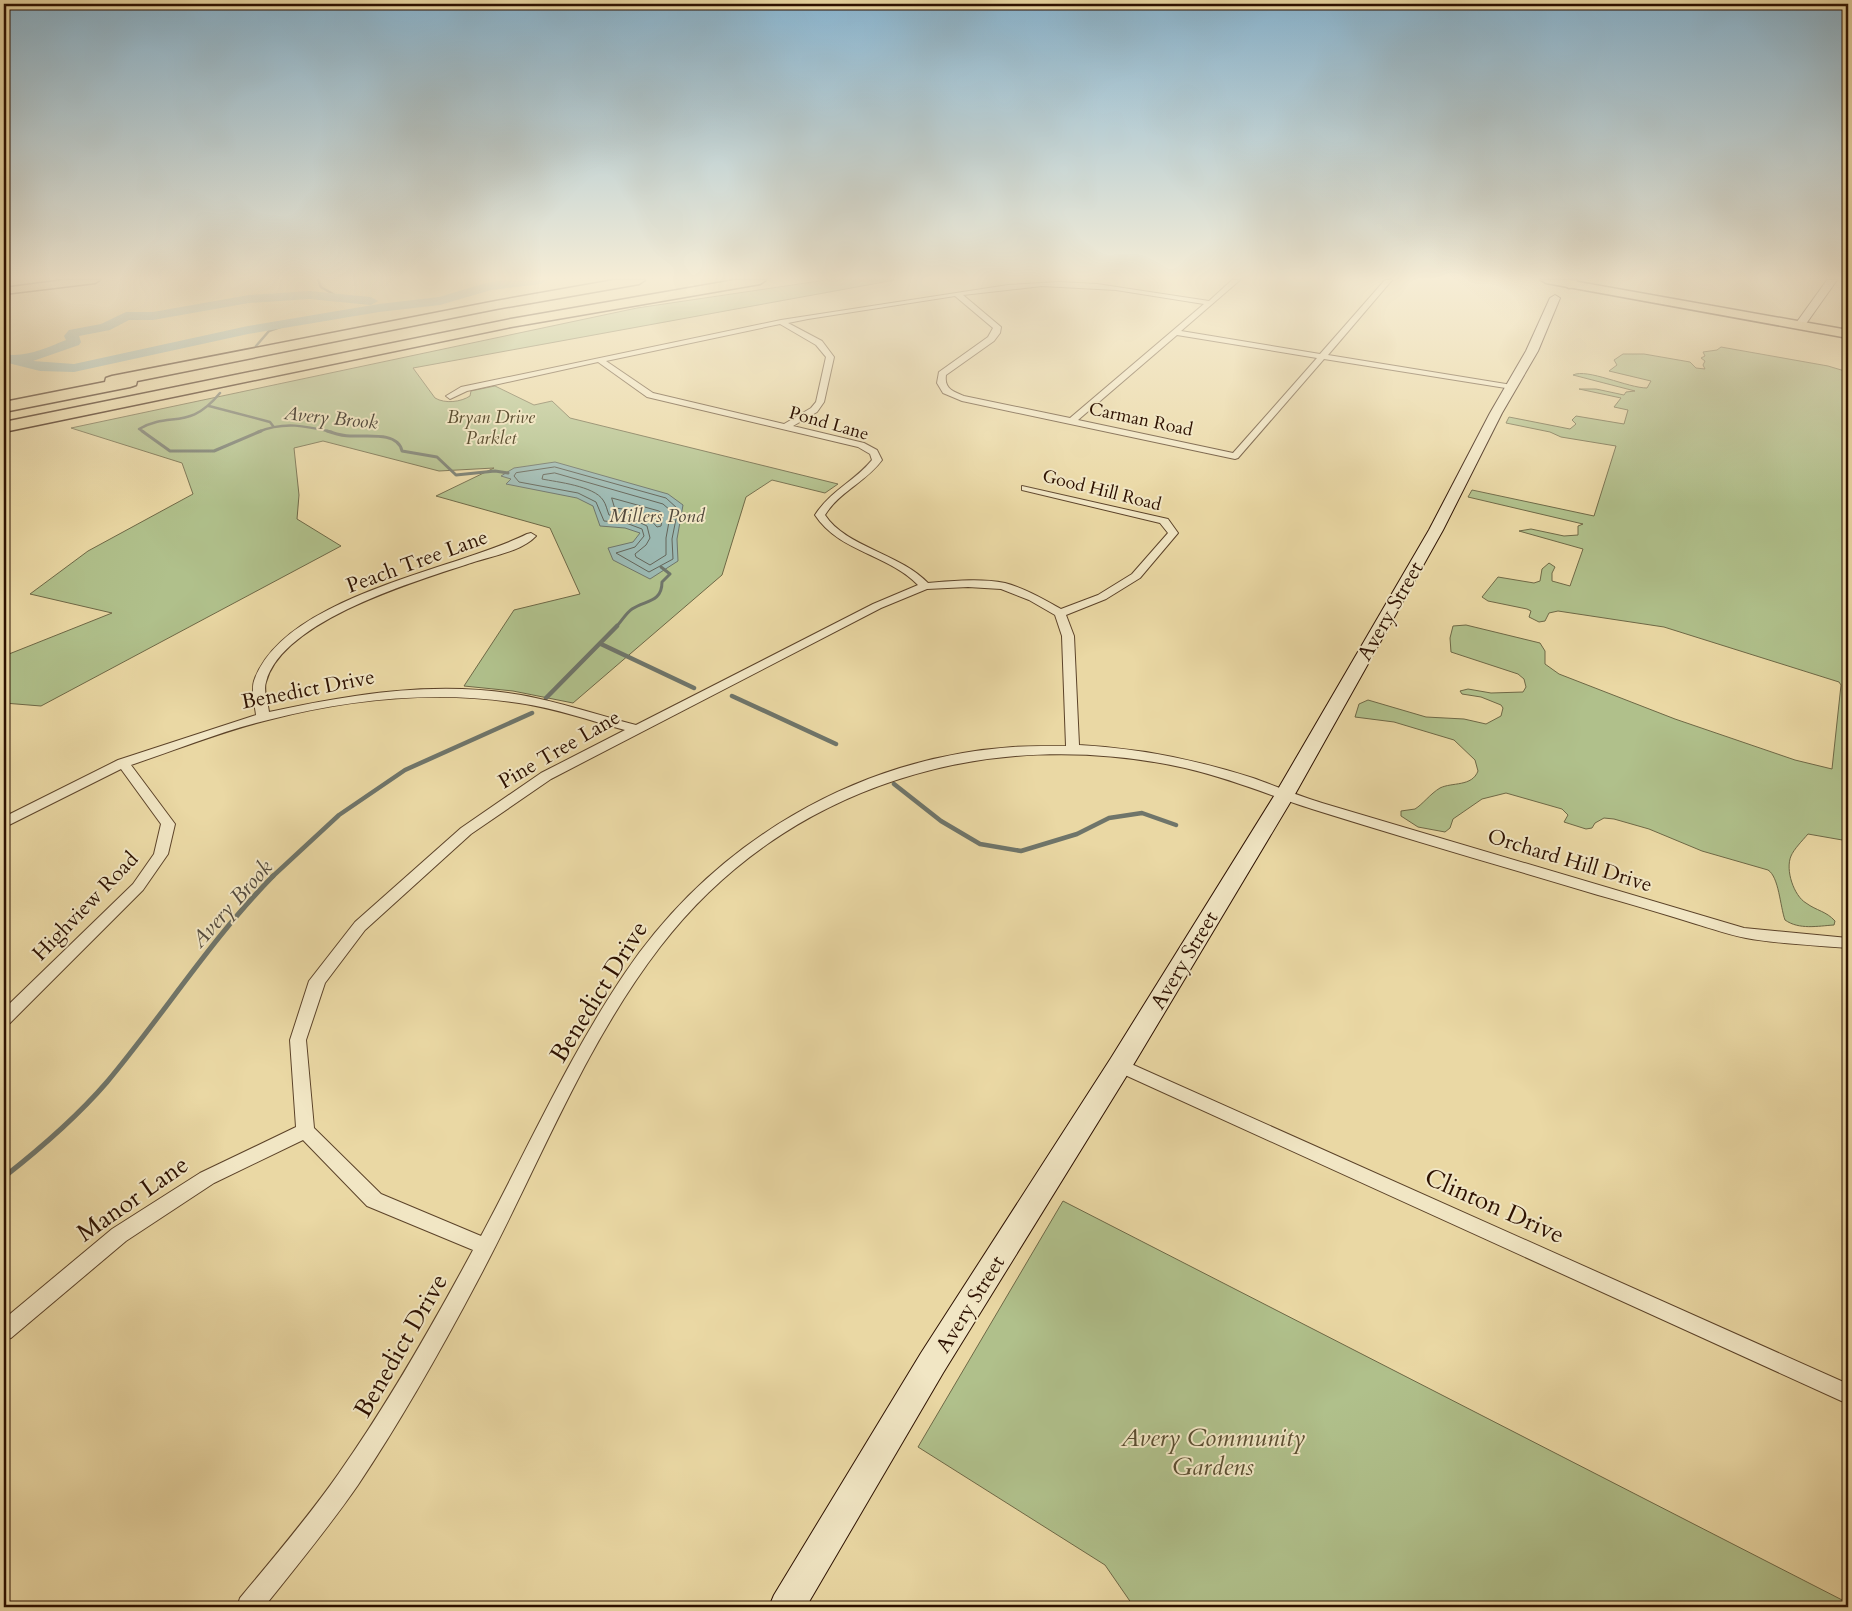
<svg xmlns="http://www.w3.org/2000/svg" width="1852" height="1611" viewBox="0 0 1852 1611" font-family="Cardo,serif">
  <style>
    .green { fill: #b0c08b; stroke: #6e6846 }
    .water { fill: #9bb8b1; stroke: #6f756a }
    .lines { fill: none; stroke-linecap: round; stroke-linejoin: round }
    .shore { stroke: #646458; stroke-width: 1 }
    .stream-far3 { stroke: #6f756a; stroke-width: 2.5 }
    .stream-far2 { stroke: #6f756a; stroke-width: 3 }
    .stream-far1 { stroke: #6f756a; stroke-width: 4.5 }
    .stream { stroke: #6f756a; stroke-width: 5 }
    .river { fill: #9bb8b1; fill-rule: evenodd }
    .street-casing { stroke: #5c4329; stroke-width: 2 }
    .secondary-casing { stroke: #2d1100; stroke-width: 2 }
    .primary-casing { stroke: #2d1100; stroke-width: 3 }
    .highway-casing { stroke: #2d1100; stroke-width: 3 }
    .street { fill: #f1e6c4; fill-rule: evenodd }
    .secondary { fill: #f1e6c4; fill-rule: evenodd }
    .primary { fill: #ead8a4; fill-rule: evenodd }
    .highway { fill: #ead8a4; fill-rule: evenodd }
    .labels { text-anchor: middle; stroke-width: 4; stroke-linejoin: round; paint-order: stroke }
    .far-park-label { font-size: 18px; font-style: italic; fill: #5b4e31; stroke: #f1e6c4 }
    .far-street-label { font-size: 18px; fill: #2d1100; stroke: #f1e6c4 }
    .far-water-label { font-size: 19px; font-style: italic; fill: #544b3e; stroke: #f1e6c4 }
    .street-label { font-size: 21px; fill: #2d1100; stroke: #f1e6c4 }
    .water-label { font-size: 22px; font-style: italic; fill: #544b3e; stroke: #f1e6c4 }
    .near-street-label { font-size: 25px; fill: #2d1100; stroke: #f1e6c4 }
    .near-park-label { font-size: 25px; font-style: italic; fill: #5b4e31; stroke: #f1e6c4 }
  </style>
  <rect width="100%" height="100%" fill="#ead8a4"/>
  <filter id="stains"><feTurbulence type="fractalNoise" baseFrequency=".004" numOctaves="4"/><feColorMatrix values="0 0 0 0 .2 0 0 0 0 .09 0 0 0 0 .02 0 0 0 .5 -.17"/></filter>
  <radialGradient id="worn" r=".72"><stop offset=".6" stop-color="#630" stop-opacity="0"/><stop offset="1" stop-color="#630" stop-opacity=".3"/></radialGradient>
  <path class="green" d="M 826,280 L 895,280 L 413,368 L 435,398 C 445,404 461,402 470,396 L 471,391 L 495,386 L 534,405 L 552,401 L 570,418 L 838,484 L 825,493 L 772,480 L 746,497 L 722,575 L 573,703 L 513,691 L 464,686 L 514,610 L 580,594 L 550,528 L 436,496 L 494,468 L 439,471 L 323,441 L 294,448 L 299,495 L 297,519 L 341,546 L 41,706 L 4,703 L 4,656 L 112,613 L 30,594 L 88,551 L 193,494 L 182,463 L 71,428 L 637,308 Z
    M 1721,347 L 1828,366 L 1848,372 L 1848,841 L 1808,834 C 1802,841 1794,849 1791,856 C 1785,870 1794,896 1806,903 C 1817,911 1826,911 1835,921 L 1834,925 C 1818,926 1799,930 1785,920 C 1780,906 1779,877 1768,870 L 1702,851 L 1649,829 L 1614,819 L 1604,818 L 1595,823 L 1592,828 L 1586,829 L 1564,822 L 1568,815 L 1562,809 L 1506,793 L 1482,799 L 1453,819 L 1450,828 L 1445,832 L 1418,827 L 1401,816 L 1401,811 L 1415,809 C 1423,804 1430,794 1440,788 C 1452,782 1472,787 1478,771 L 1475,760 L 1454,740 L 1394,722 L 1355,717 L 1359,704 L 1368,700 L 1426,717 L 1464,719 L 1486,724 L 1501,716 L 1503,708 L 1501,705 L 1481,697 L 1462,694 L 1460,691 L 1468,689 L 1491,693 L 1523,692 L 1526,687 L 1524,679 L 1518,674 L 1451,652 L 1450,638 L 1453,626 L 1466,625 L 1540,643 L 1545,651 L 1545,664 L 1559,674 L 1675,719 L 1795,760 L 1832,769 L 1841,685 L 1839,682 L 1664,627 L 1558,611 L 1549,613 L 1545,621 L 1539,622 L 1529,617 L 1531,611 L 1527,609 L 1488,601 L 1482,597 L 1498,577 L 1534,583 L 1540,581 L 1542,569 L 1549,563 L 1555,567 L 1552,573 L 1552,581 L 1570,586 L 1583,549 L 1519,531 L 1531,529 L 1564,536 L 1578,535 L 1578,526 L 1583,524 L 1468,497 L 1472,490 L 1594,516 L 1616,446 L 1561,437 L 1550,432 L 1506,423 L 1509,417 L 1570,429 L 1576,424 L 1572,420 L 1576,416 L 1624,424 L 1628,410 L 1614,407 L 1621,398 L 1579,389 L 1596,389 L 1624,395 L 1626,392 L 1635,391 L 1573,375 C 1587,368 1628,388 1647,388 L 1651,381 L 1609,371 L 1617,365 L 1614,360 L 1623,354 L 1644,354 L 1690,362 L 1696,368 L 1705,369 L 1703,365 L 1705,361 L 1701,358 L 1705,356 L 1703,352 L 1717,350 Z
    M 1063,1201 L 1848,1603 L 1848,1607 L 1134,1607 L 1105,1565 L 918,1447 Z"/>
  <path class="water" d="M 555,462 L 668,494 L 683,505 L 677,539 L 678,561 L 650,579 L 613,560 L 608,548 L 633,542 L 640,533 L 625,528 L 600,526 L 593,506 L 577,498 L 506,484 L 511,479 L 501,476 L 514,468 Z"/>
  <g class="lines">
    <path class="shore" d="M 555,467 L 666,498 L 678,509 L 672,539 L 673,559 L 649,572 L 616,553 L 635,547 L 644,536 L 642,529 L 626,523 L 604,521 L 596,502 L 578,493 L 519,482 L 514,476 L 516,473 Z
      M 555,473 L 663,504 L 671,511 L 666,538 L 666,555 L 650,565 L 636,557 L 635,554 L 646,545 L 650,538 L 647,526 L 628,517 L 609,515 C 607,510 606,504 603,500 C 594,486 557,482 542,479 L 543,475 Z
      M 612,498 L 659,511 L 663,514 L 661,526 L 657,527 C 646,513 632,510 615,508 Z"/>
    <path class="stream-far3" d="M 318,280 L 321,287 L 338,297
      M 256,346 L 269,331 L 286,325
      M 209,406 L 270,422 L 273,426
      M 144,432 L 139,429 C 171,411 189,431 220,393
      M 258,432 C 284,421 306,426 332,432"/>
    <path class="stream-far2" d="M 142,431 L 170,451 L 214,451 L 261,431
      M 327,431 C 334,433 342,436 350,436 C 365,437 398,431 402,451 L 437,457 L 456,475 L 495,471 L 508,473
      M 616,627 C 621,622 626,613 632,609 C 645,600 662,603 662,582 L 670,574 L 661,567"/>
    <path class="stream-far1" d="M 601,644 L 694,688
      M 732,696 L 836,744
      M 546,698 L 617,626
      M 894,784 L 941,821 L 980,844 L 1021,851 L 1077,834 L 1109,818 L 1142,813 L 1176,825
      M 272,877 L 339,815 L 405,770 L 532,713"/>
    <path class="stream" d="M 4,1177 C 41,1148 76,1118 107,1082 C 164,1014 211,939 273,876"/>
    <path class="river" d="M 506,280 L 547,280 L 541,284 L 491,290 L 440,305 L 379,312 L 248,334 L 74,372 L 40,371 L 4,362 L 4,354 C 25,358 46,348 66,340 L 64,336 L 69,330 L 101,324 L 126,312 L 153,312 L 249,295 L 309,291 L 371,297 L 378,301 L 371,305 L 309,299 L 249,303 L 153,320 L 129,320 L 110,330 L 79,336 L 81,342 L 79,345 L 33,361 L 74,364 L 248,326 L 379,304 L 439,297 L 486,283 Z"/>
    <g class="street-casing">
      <path id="street" d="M 1232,280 L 1240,280 L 1181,331 L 1320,354 L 1385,280 L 1392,280 L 1328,355 L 1512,385 L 1516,387 L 1512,389 L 1324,359 L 1238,458 L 1235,459 L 962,401 L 943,393 L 937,383 L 939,372 L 988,337 L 993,328 L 955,296 L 808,319 L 788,323 L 822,341 L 834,357 L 824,402 L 817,412 L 793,426 L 864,443 L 877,450 L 882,460 C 866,482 839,492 825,515 C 846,547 899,553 928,583 C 952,581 980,578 1005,583 C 1024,588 1043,599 1061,609 L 1098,595 L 1132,574 L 1168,533 L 1160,523 L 1022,490 L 1022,486 L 1168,519 L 1178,533 L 1140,578 L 1106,599 L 1066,615 L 1074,636 L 1079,745 C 1138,748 1197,760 1253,778 C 1276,786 1299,796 1322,803 L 1744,928 L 1848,938 L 1848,948 C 1814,945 1779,944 1746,938 C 1729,935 1713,929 1696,924 C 1664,914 1631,904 1598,895 C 1502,866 1407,839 1312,809 C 1269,795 1229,778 1185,768 C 989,724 784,785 660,947 C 583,1047 537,1170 478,1280 C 441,1350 402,1419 358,1485 C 329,1527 296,1567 264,1607 L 237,1607 L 240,1598 C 274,1557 309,1516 339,1473 C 389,1402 432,1326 473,1250 L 367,1206 L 303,1140 L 214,1183 L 126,1241 L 11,1338 L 4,1340 L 4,1319 L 112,1229 L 200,1173 L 296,1127 L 290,1040 L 309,981 L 355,922 L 461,828 L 541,773 L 625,730 C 591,721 555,708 519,703 C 436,690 349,699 268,720 C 222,731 176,750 131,765 L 175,824 L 168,854 L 143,890 L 10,1023 L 4,1025 L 4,1009 L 133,884 L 154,854 L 161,824 L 121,769 L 9,825 L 4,826 L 4,817 L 118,760 L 256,715 C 255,706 251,690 254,681 C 283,596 455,570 527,534 L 531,533 L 536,536 C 522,551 493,556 474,562 C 419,580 282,620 266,682 C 263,690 268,703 269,712 C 351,694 437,680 521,695 C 560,702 598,715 636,725 L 873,604 L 918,585 C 888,554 839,552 815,515 C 830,491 855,481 872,460 L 870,454 L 858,447 L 647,397 L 598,362 L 467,391 L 450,399 L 446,396 L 461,387 L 781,320 L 1008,285 L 1059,282 L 1097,284 L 1209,301 ZM 1042,286 L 1116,290 L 1204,304 L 1070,418 L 964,396 C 953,391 944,389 946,375 L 994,341 L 1000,333 L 1001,327 L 963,295 ZM 780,324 L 816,345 L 826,357 L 816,402 L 811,408 L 784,424 L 653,393 L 606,361 ZM 1177,335 L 1317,358 L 1233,453 L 1078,420 ZM 968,587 L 1001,589 L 1029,600 L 1055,615 L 1062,636 L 1066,746 C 1049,746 1031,746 1013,747 C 855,758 713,843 625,973 C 569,1056 528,1148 481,1236 L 381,1194 L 314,1128 L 306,1040 L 325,983 L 365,930 L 471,834 L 551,779 L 881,608 L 927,589 Z
        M 1120,1059 L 1848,1384 L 1848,1404 L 1114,1070 L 1111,1065 L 1114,1060 Z"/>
    </g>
    <g class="secondary-casing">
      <path id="secondary" d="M 1827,280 L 1837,280 L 1803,328 L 1795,328 L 1794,326 Z
        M 1555,295 L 1560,298 L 1538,351 L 1502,413 L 1443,530 L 1294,796 L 1129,1072 L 943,1373 L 806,1607 L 769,1607 L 774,1595 L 921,1353 L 1111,1058 L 1274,796 L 1429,530 L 1490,413 L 1526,351 L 1550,298 Z"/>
    </g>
    <g class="primary-casing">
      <path id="primary" d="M 64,280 L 100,280 L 95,283 L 4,294 L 4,288 Z
        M 1541,280 L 1567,280 L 1848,330 L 1848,338 L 1546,283 Z"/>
    </g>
    <g class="highway-casing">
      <path id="highway" d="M 614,280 L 645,280 L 639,284 L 496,309 L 137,381 L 136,385 L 130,387 L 4,412 L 4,402 L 105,382 L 106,378 L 112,376 L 496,301 Z
        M 735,280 L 766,280 L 760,284 L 511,327 L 4,432 L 4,422 L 511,319 Z
        M 1564,280 L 1577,280 L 1574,287 L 1569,288 L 1562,284 Z"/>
    </g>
    <use href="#street" class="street"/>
    <use href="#secondary" class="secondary"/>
    <use href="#primary" class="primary"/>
    <use href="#highway" class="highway"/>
  </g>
  <linearGradient id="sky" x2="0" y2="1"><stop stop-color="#89b6d2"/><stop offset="0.55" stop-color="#f6edd6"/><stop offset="1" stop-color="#f6edd6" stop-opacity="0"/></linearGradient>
  <rect width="1852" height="506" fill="url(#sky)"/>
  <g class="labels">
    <g class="far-park-label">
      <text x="491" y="423">Bryan Drive<tspan x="491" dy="21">Parklet</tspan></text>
    </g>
    <g class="far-street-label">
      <text transform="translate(1141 419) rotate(12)" y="6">Carman Road</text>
      <text transform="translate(829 423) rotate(16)" y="6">Pond Lane</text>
      <text transform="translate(1102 490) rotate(14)" y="6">Good Hill Road</text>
    </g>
    <g class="far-water-label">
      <text transform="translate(331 417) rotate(6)" y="7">Avery Brook</text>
      <text x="657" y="522">Millers Pond</text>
    </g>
    <g class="street-label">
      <text transform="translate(417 561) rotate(-20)" y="7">Peach Tree Lane</text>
      <text transform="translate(1390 611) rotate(-60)" y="7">Avery Street</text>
      <text transform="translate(308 689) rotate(-11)" y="7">Benedict Drive</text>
      <text transform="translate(559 749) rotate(-30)" y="7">Pine Tree Lane</text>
      <text transform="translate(1570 860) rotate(17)" y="7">Orchard Hill Drive</text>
      <text transform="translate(85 906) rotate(-46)" y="7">Highview Road</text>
      <text transform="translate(1184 960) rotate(-59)" y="7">Avery Street</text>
      <text transform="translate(970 1304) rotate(-58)" y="7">Avery Street</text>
    </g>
    <g class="water-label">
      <text transform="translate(231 903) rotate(-48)" y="8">Avery Brook</text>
    </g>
    <g class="near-street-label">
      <text transform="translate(598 991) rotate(-58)" y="9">Benedict Drive</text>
      <text transform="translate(132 1198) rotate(-35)" y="9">Manor Lane</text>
      <text transform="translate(1495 1205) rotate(24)" y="9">Clinton Drive</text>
      <text transform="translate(400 1345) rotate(-60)" y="9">Benedict Drive</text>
    </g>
    <g class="near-park-label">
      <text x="1213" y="1446">Avery Community<tspan x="1213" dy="29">Gardens</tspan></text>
    </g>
  </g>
  <rect width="1852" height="1611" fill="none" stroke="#ead8a4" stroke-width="20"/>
  <rect x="5" y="5" width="1842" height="1601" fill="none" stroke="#2d1100" stroke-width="2.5"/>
  <rect x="10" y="10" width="1832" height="1591" fill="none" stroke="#2d1100"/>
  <rect width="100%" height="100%" filter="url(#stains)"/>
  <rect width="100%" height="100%" fill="url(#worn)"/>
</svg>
